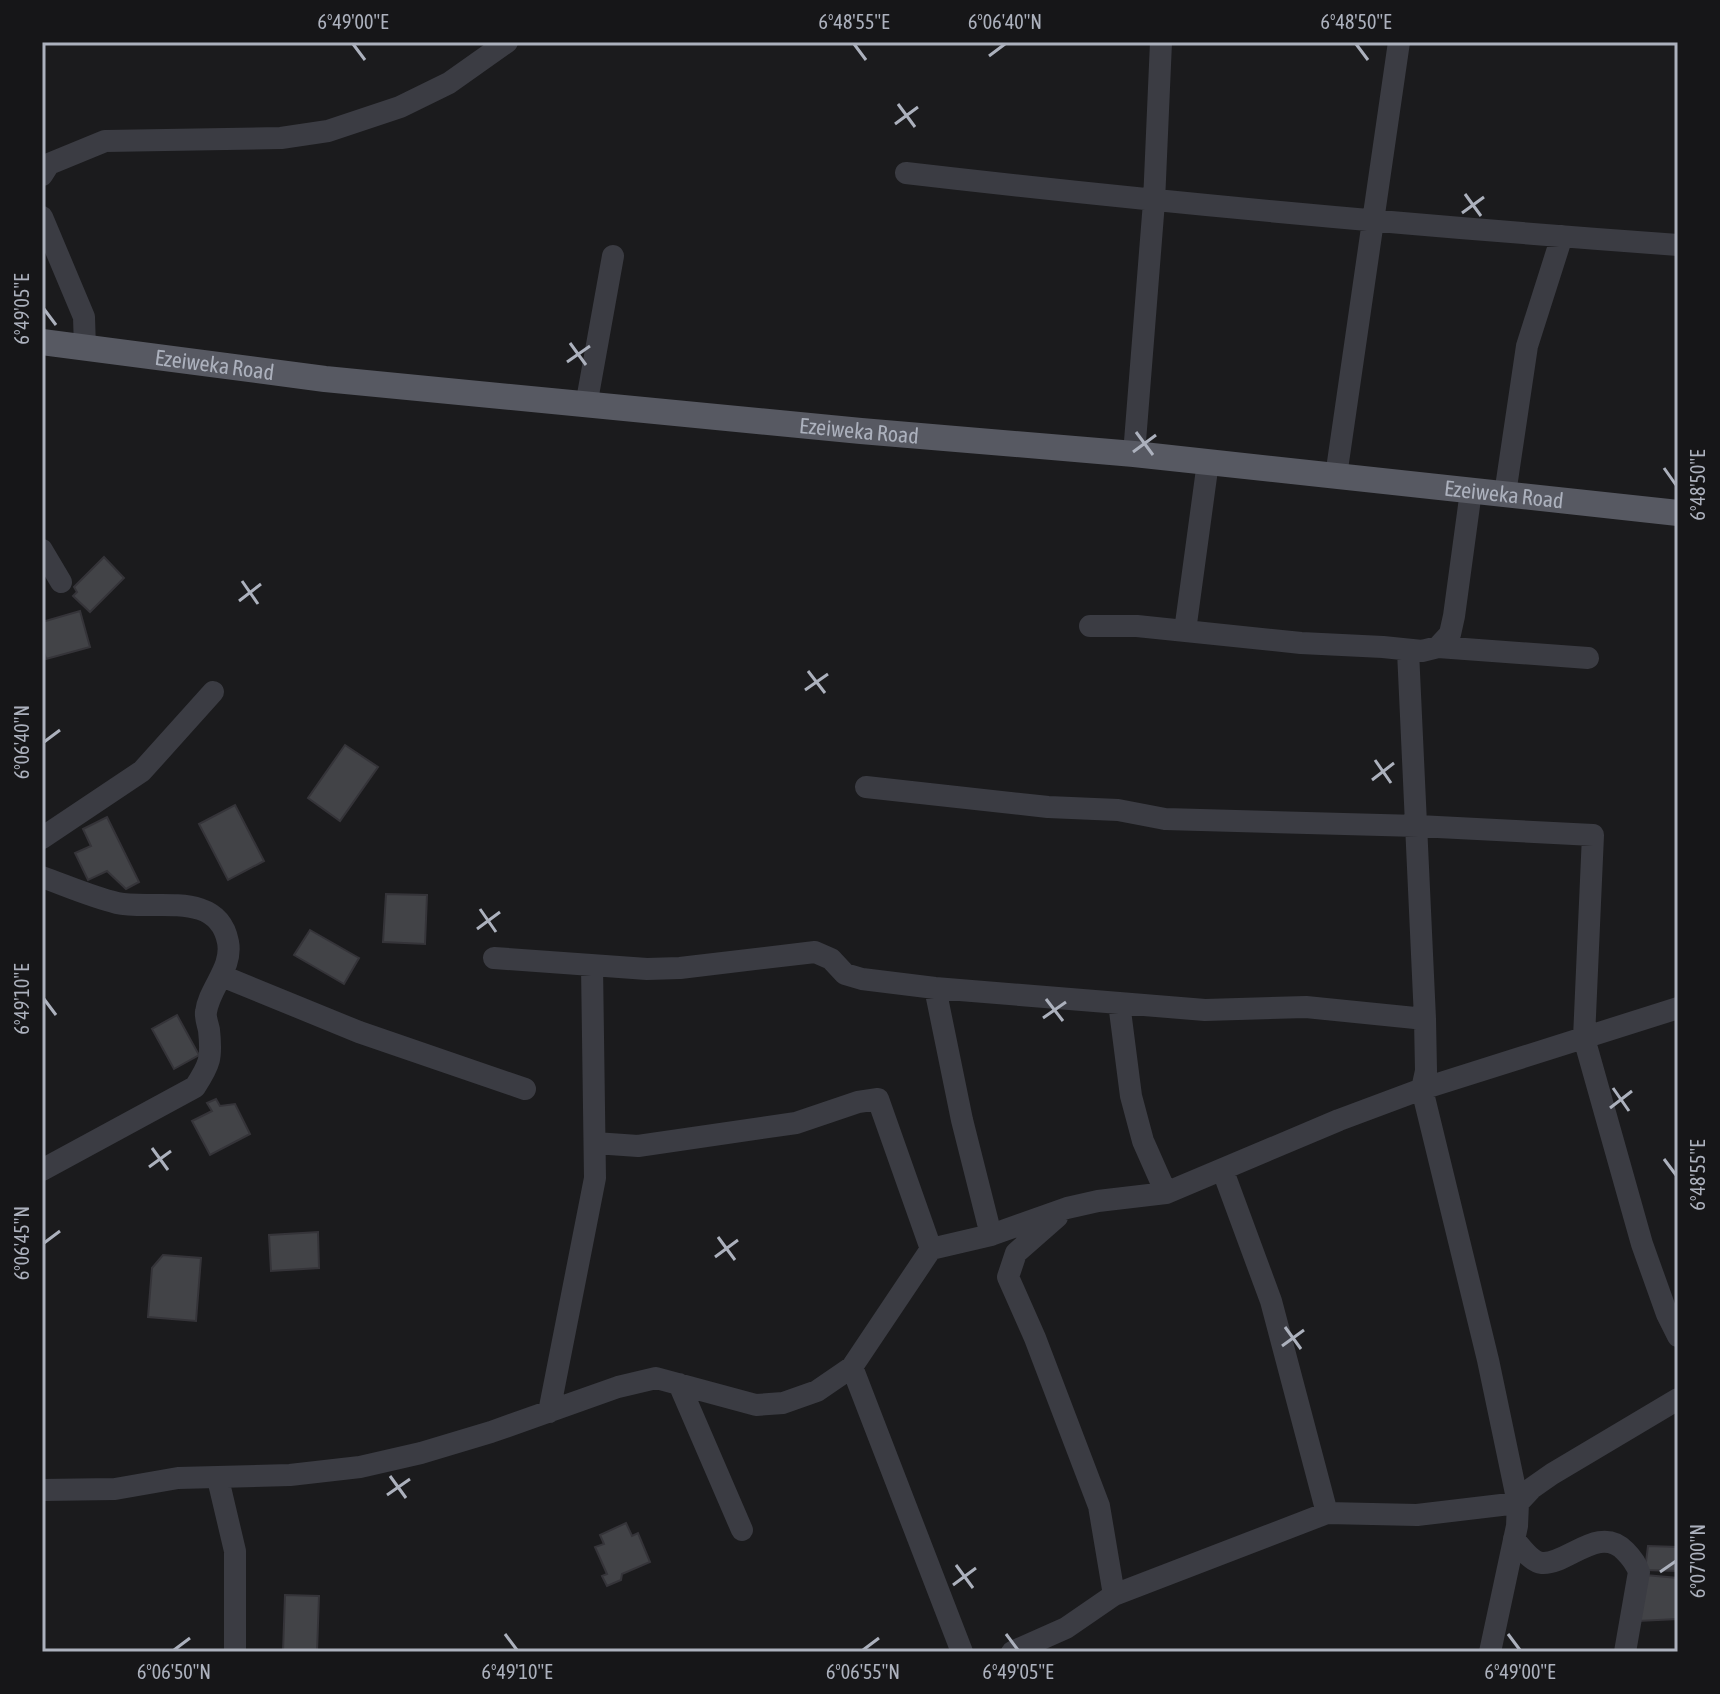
<svg xmlns="http://www.w3.org/2000/svg" width="1720" height="1694" viewBox="0 0 1720 1694" font-family="'Asap Condensed',sans-serif">
  <style>
    .building { fill: #424347; stroke: #353439; stroke-width: 2 }
    .lines { fill: none; stroke-linecap: round; stroke-linejoin: round }
    .minor { stroke: #3b3c43; stroke-width: 22 }
    .major { stroke: #575962; stroke-width: 26 }
    .ticks { fill: none; stroke: #acb1bd; stroke-width: 3 }
    .labels { text-anchor: middle; stroke-width: 8; stroke-linejoin: round; paint-order: stroke }
    .street-label { font-size: 22px; fill: #acb1bd; stroke: #161618 }
    .neatline { fill: none; stroke: #acb1bd; stroke-width: 3 }
    .ticks-label { font-size: 20px; text-anchor: middle; fill: #acb1bd }
  </style>
  <rect width="100%" height="100%" fill="#1b1b1d"/>
  <path class="building" d="M 104,557 L 124,578 L 90,612 L 73,596 L 77,592 L 74,587 Z
    M 80,611 L 90,647 L 46,659 L 42,646 L 42,622 Z
    M 345,745 L 378,767 L 340,821 L 308,798 Z
    M 235,805 L 264,861 L 228,880 L 199,824 Z
    M 107,817 L 139,882 L 126,889 L 107,871 L 88,880 L 75,853 L 91,846 L 83,829 Z
    M 386,894 L 427,895 L 425,944 L 383,942 Z
    M 310,930 L 359,958 L 344,984 L 294,955 Z
    M 177,1015 L 199,1055 L 174,1069 L 152,1029 Z
    M 216,1099 L 220,1106 L 235,1104 L 250,1134 L 210,1155 L 192,1121 L 212,1111 L 207,1103 Z
    M 318,1232 L 319,1268 L 271,1271 L 269,1235 Z
    M 163,1255 L 201,1258 L 196,1321 L 148,1317 L 152,1268 Z
    M 626,1523 L 632,1536 L 638,1533 L 650,1562 L 622,1574 L 621,1580 L 607,1586 L 602,1576 L 607,1574 L 595,1547 L 604,1544 L 600,1535 Z
    M 1648,1546 L 1678,1547 L 1678,1571 L 1645,1570 Z
    M 1645,1575 L 1678,1578 L 1678,1619 L 1638,1621 Z
    M 285,1595 L 319,1596 L 317,1652 L 283,1652 Z"/>
  <g class="lines">
    <path class="minor" d="M 906,173 C 1163,203 1419,226 1678,245
      M 42,175 L 49,164 L 105,141 L 281,138 L 328,131 L 400,107 L 449,83 L 507,42
      M 42,217 L 84,317 L 85,348
      M 586,406 L 613,256
      M 1134,454 L 1154,202 L 1161,42
      M 1336,476 L 1399,42
      M 1505,494 L 1527,346 L 1562,236
      M 42,550 L 61,582
      M 1090,626 L 1137,626 L 1301,643 L 1383,647 L 1422,651 L 1438,647 L 1450,634 L 1454,616 L 1471,491
      M 1185,631 L 1208,462
      M 1438,647 L 1588,658
      M 866,787 L 1048,807 L 1118,810 L 1165,819 L 1418,826 L 1593,835 L 1584,1038 L 1642,1244 L 1667,1314 L 1678,1336
      M 42,838 L 142,771 L 213,692
      M 42,877 C 67,886 92,897 117,903 C 153,911 218,889 228,942 C 233,968 209,988 206,1012 C 205,1017 208,1025 209,1030 C 212,1058 210,1064 195,1087 L 42,1170
      M 494,958 L 647,969 L 680,968 L 815,952 L 831,959 L 845,974 L 862,979 L 935,988 L 1205,1010 L 1306,1007 L 1425,1019
      M 222,976 L 359,1032 L 525,1089
      M 935,988 L 962,1120 L 991,1235
      M 1119,1003 L 1131,1096 L 1143,1141 L 1166,1193
      M 595,1143 L 638,1146 L 796,1123 L 858,1102 L 878,1099 L 931,1249
      M 1223,1171 L 1271,1301 L 1327,1513
      M 1057,1217 L 1016,1253 L 1008,1277 L 1035,1338 L 1099,1506 L 1114,1595
      M 852,1367 L 962,1652
      M 679,1384 L 742,1530
      M 549,1412 L 595,1178 L 592,966
      M 218,1479 L 235,1551 L 235,1652
      M 42,1490 L 115,1489 L 178,1478 L 290,1475 L 360,1467 L 421,1453 L 491,1432 L 618,1387 L 656,1378 L 756,1405 L 783,1403 L 817,1391 L 852,1367 L 931,1249 L 991,1235 L 1067,1208 L 1098,1201 L 1166,1193 L 1339,1120 L 1422,1089 L 1678,1008
      M 1514,1539 C 1521,1547 1531,1562 1542,1563 C 1567,1565 1599,1524 1625,1551 C 1631,1557 1636,1563 1639,1572 L 1625,1652
      M 1012,1652 L 1066,1628 L 1114,1595 L 1327,1513 L 1417,1515 L 1518,1503 L 1488,1360 L 1422,1089 L 1426,1071 L 1425,1019 L 1408,651
      M 1490,1652 L 1517,1526 L 1518,1503 L 1532,1488 L 1552,1474 L 1678,1399"/>
    <path class="major" id="s1" d="M 42,342 L 325,379 L 861,431 L 1134,454 L 1678,513"/>
  </g>
  <path class="ticks" d="M 353,44 L 365,60M 854,44 L 866,60M 1356,44 L 1368,60M 989,56 L 1005,44M 898,104 L 915,127M 895,124 L 918,107M 1465,194 L 1481,216M 1462,213 L 1484,197M 44,309 L 56,325M 570,343 L 586,365M 567,362 L 590,346M 1136,432 L 1153,455M 1133,452 L 1156,435M 1664,468 L 1676,485M 242,581 L 258,604M 239,601 L 261,584M 808,671 L 825,693M 805,690 L 828,674M 44,742 L 60,730M 1375,760 L 1391,783M 1372,780 L 1394,763M 480,909 L 496,932M 477,929 L 500,912M 44,999 L 56,1015M 1046,999 L 1063,1021M 1043,1018 L 1066,1002M 1613,1088 L 1629,1111M 1610,1108 L 1632,1091M 152,1148 L 168,1170M 1664,1159 L 1676,1175M 149,1167 L 171,1151M 718,1237 L 735,1260M 44,1243 L 60,1231M 715,1257 L 738,1240M 1285,1327 L 1301,1349M 1282,1346 L 1304,1330M 390,1476 L 406,1498M 387,1495 L 410,1479M 956,1565 L 973,1588M 1660,1572 L 1676,1561M 953,1585 L 976,1568M 505,1634 L 517,1650M 1006,1634 L 1018,1650M 1508,1634 L 1520,1650M 174,1650 L 190,1638M 863,1650 L 879,1638"/>
  <g class="labels">
    <g class="street-label">
      <text dy="8" stroke="none"><textPath href="#s1" startOffset="174">Ezeiweka Road</textPath></text>
      <text dy="8" stroke="none"><textPath href="#s1" startOffset="822">Ezeiweka Road</textPath></text>
      <text dy="8" stroke="none"><textPath href="#s1" startOffset="1470">Ezeiweka Road</textPath></text>
    </g>
  </g>
  <rect width="1720" height="1694" fill="none" stroke="#161618" stroke-width="88"/>
  <rect x="44" y="44" width="1632" height="1606" class="neatline"/>
  <g class="ticks-label">
    <text x="353" y="29">6°49'00"E</text>
    <text x="854" y="29">6°48'55"E</text>
    <text x="1005" y="29">6°06'40"N</text>
    <text x="1356" y="29">6°48'50"E</text>
    <text transform="translate(22 309) rotate(-90)" y="7">6°49'05"E</text>
    <text transform="translate(1698 485) rotate(-90)" y="7">6°48'50"E</text>
    <text transform="translate(22 742) rotate(-90)" y="7">6°06'40"N</text>
    <text transform="translate(22 999) rotate(-90)" y="7">6°49'10"E</text>
    <text transform="translate(1698 1175) rotate(-90)" y="7">6°48'55"E</text>
    <text transform="translate(22 1243) rotate(-90)" y="7">6°06'45"N</text>
    <text transform="translate(1698 1561) rotate(-90)" y="7">6°07'00"N</text>
    <text x="174" y="1679">6°06'50"N</text>
    <text x="517" y="1679">6°49'10"E</text>
    <text x="863" y="1679">6°06'55"N</text>
    <text x="1018" y="1679">6°49'05"E</text>
    <text x="1520" y="1679">6°49'00"E</text>
  </g>
</svg>
